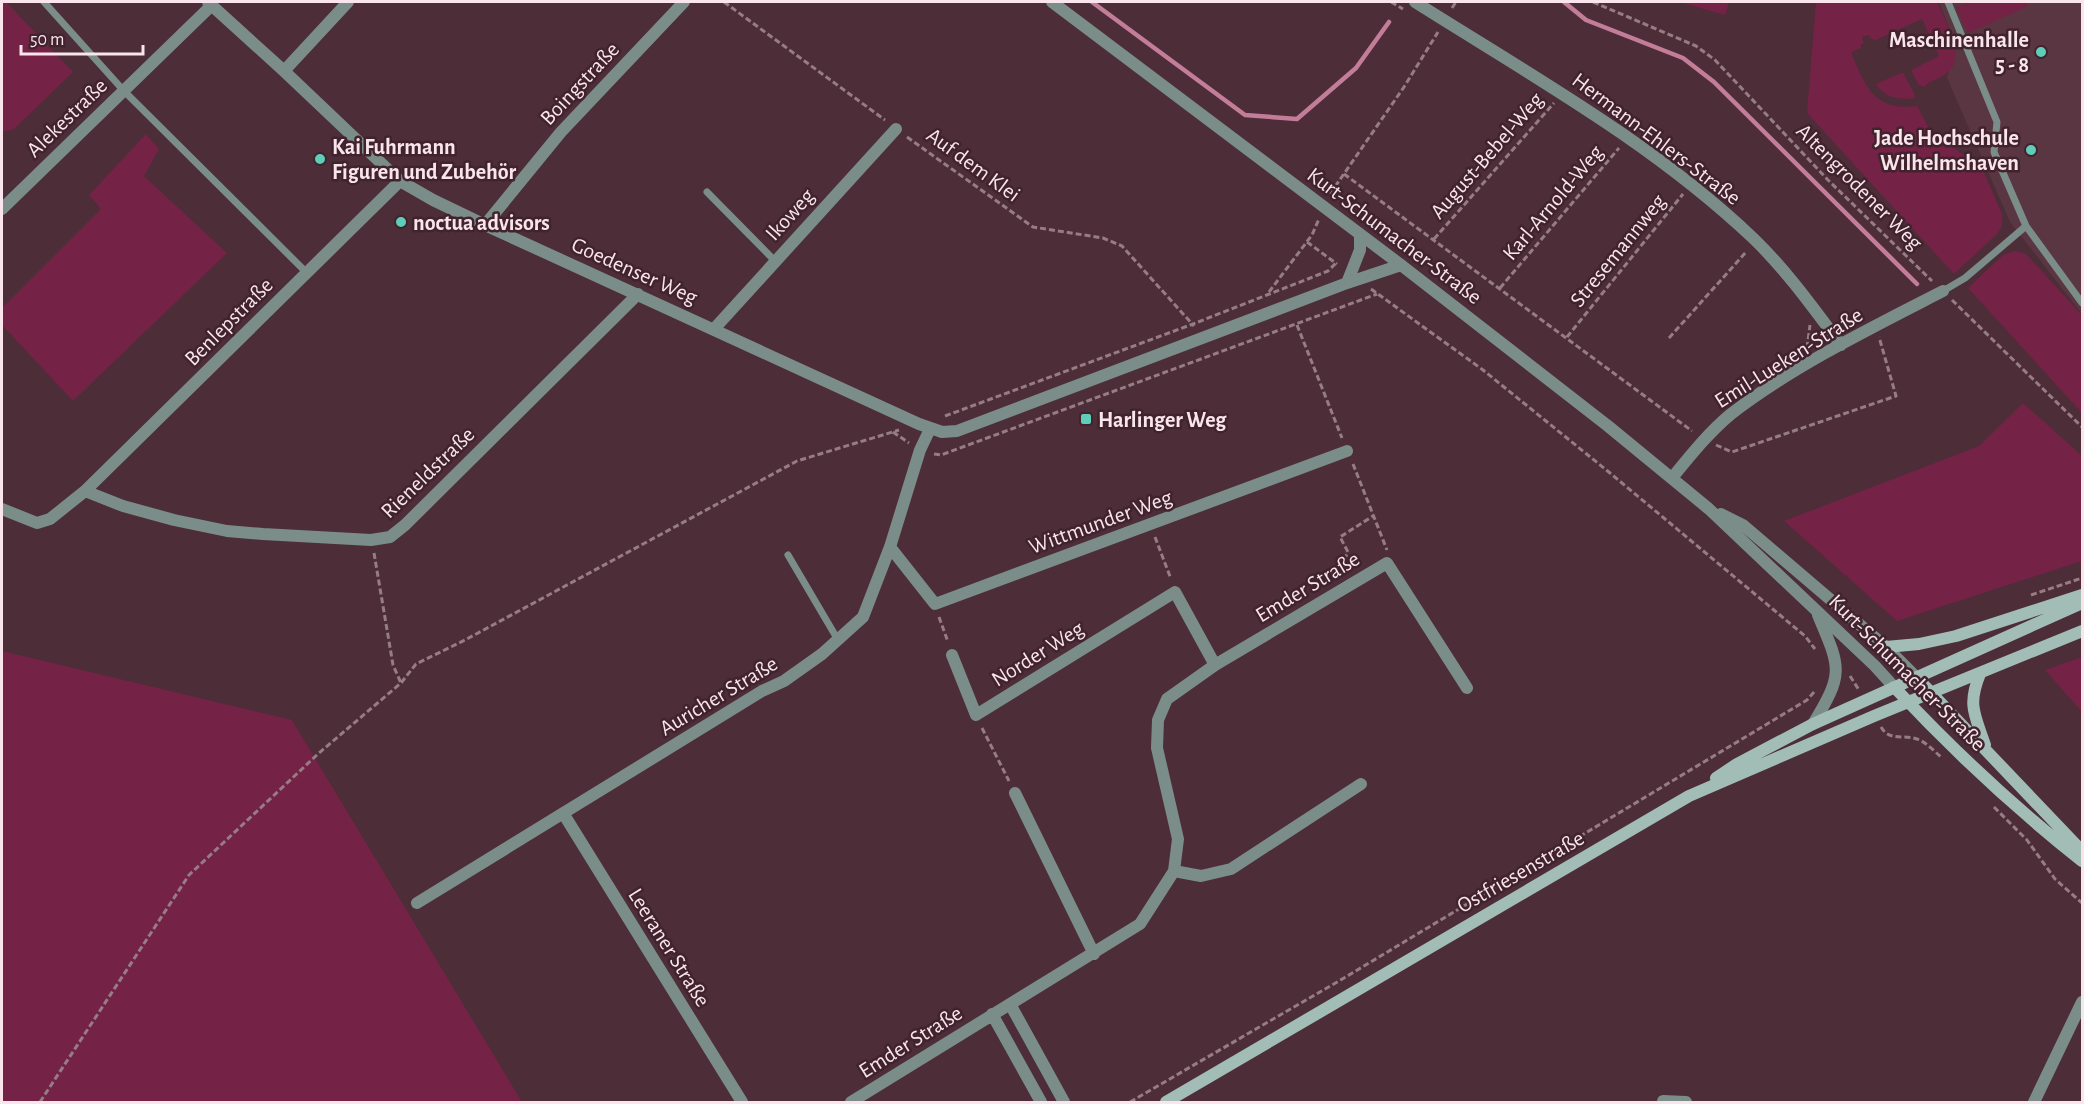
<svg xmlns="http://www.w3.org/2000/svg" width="2084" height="1104" viewBox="0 0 2084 1104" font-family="'Alegreya Sans',sans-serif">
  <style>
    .built { fill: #5a3542 }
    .green { fill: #752247 }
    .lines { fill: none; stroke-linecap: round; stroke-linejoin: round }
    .stream { stroke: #c47d99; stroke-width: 4.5 }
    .path { stroke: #967c85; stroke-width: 3; stroke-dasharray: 6 3; stroke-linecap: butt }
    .service { stroke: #7b8d89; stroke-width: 7 }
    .minor { stroke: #7b8d89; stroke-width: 12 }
    .tertiary { stroke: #7b8d89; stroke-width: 12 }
    .secondary { stroke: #a1bdb6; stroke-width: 12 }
    .poi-dot { fill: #5eceb8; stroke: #41232e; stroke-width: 2 }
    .labels { text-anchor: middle; stroke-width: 5; stroke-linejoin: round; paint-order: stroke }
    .poi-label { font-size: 22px; font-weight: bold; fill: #f9e5eb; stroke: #41232e; text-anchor: start }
    .street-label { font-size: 22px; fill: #f9e5eb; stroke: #41232e }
  </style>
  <rect width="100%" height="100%" fill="#4c2d38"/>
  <path class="built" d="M 1939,2 L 2082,2 L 2082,314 L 2010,222 L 1947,78 L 1956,45 Z"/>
  <path class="green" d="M 2,2 L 6,2 L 73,72 L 14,129 L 2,132 Z
    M 1679,2 L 1729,2 L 1725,15 Z
    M 1816,2 L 1937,2 C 1945,20 1967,55 1948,72 C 1941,79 1931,79 1924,87 L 1918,84 L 1911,70 L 1939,56 L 1922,19 L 1876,40 L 1871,39 L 1869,35 L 1862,37 L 1864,43 L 1861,45 L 1861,48 L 1851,52 C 1865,86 1874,112 1917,106 L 1931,132 L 1982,168 L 2002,214 L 2002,226 L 1997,234 L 1954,274 L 1807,113 Z
    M 1968,2 L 2026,2 L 2028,6 L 1968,33 L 1956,8 Z
    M 1901,73 L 1903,73 L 1914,93 L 1915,98 C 1900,100 1884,98 1876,84 Z
    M 146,134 L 159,149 L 144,176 L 227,253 L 73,401 L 2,325 L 2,308 L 101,209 L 89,195 Z
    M 2015,251 L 2026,254 L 2082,315 L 2082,413 L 1968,288 L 2003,255 Z
    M 2023,403 L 2082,456 L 2082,561 L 1897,621 L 1784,521 L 1979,446 Z
    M 2,651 L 292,720 L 522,1102 L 2,1102 Z
    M 2082,657 L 2082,712 L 2045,670 Z"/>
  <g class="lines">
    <path class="stream" d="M 1092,2 L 1245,115 L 1297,119 L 1356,68 L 1389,22
      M 1564,2 L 1586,20 L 1683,58 L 1714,82 L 1917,284"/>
    <path class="path" d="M 724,2 L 885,120
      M 1391,2 L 1403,9
      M 1593,2 L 1696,46 L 1715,60 L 1828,180 L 1932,281
      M 1452,8 L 1456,2
      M 907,137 L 1033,227 L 1103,238 L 1122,246 L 1194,326
      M 1344,174 L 1692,431
      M 1330,194 L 1404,87 L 1438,32
      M 1434,239 L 1554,103
      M 1307,242 L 1337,264
      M 1500,288 L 1619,148
      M 1371,289 L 1483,370 L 1610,473 L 1805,636 L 1815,649
      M 1269,292 L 1312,235 L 1319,219
      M 1952,300 L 2082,427
      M 1297,325 L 1342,438
      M 1567,337 L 1683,194
      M 1669,338 L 1747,251
      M 1807,348 L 1810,325
      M 945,416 L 1193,324 L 1328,271 L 1336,263
      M 893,432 L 909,443
      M 1716,445 L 1732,452 L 1896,396 L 1879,337
      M 934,454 L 941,455 L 1377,294
      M 1353,464 L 1387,550
      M 1155,537 L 1171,579
      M 374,553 L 393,665 L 401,683
      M 1336,576 L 1348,552 L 1340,537 L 1373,516
      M 2031,595 L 2082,578
      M 939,617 L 948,642
      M 1850,676 L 1859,690
      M 1881,727 C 1890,742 1903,734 1917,739 C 1926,742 1934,751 1941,757
      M 982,728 L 1009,781
      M 1994,807 L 2027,840 L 2055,879 L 2082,903
      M 40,1102 L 189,875 L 319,753 L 401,683 L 416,664 L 465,640 L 797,461 L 899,430
      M 1130,1102 L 1344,978 L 1807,700 L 1815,691"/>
    <path class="service" d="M 44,2 L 124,91 L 307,273
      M 1948,2 L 1997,122 L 1994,152 L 2026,226 L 2082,303
      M 707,192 L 775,261
      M 1943,291 L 1965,278 L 2026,226
      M 788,555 L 838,640"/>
    <path class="minor" d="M 208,2 L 284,71 L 400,181 L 433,200 L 485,225 L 919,424 L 942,432 L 957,431 L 1347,283 L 1401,265
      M 1415,2 C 1532,76 1653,143 1754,239 C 1787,271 1814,309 1841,345
      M 284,71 L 348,2
      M 2,209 L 212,5
      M 485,225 L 561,132 L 684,2
      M 1347,283 L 1360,250 L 1360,235
      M 714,329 L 896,129
      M 1672,478 C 1690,456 1709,432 1731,414 C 1793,366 1873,327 1943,291
      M 85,491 L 123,506 L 174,520 L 227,531 L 263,534 L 371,540 L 390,537 L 405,525 L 638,294
      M 2,509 L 37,523 L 50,519 L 85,491 L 400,181
      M 890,547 L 935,604 L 1347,451
      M 952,655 L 976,715 L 1175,592 L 1215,665
      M 1015,793 L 1094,954
      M 563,813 L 742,1102
      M 1174,871 L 1201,876 L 1231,869 L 1361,784
      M 417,903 L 762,691 L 784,681 L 822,654 L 863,617 L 890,547 L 920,450 L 930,429
      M 1010,1004 L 1064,1102
      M 992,1014 L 1041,1102
      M 1663,1101 L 1686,1102
      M 851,1102 L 1140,924 L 1174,871 L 1178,839 L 1157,748 L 1158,720 L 1167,699 L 1215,665 L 1387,563 L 1467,688
      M 2034,1102 L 2082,1002"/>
    <path class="tertiary" d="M 1052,2 L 1401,265 L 1608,426 L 1709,509 L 1875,666 L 1894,687
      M 1721,514 L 1743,525 L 1886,647 L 1916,677
      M 1813,724 C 1844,673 1841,669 1818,615"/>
    <path class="secondary" d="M 1886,647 L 1919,644 L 1956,636 L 2082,595
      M 1980,674 C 1967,705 1975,715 1985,745
      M 1916,677 L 2082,851
      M 1894,687 C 1952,749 2015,808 2082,861
      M 1716,778 L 1737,764 L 1813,724 L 2082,603
      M 1166,1102 L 1689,796 L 1874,716 L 2082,631"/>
  </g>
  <g class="poi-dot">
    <circle cx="2041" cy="52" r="6"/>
    <circle cx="2031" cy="150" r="6"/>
    <circle cx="320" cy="159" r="6"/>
    <circle cx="401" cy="222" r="6"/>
    <rect x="1080" y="413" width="12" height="12" rx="3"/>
  </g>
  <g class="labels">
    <g class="poi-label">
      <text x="2029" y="47" text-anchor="end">Maschinenhalle<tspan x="2029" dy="25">5 - 8</tspan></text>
      <text x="2019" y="145" text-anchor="end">Jade Hochschule<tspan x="2019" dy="25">Wilhelmshaven</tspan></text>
      <text x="332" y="154">Kai Fuhrmann<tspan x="332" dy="25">Figuren und Zubehör</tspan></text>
      <text x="413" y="230">noctua advisors</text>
      <text x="1098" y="427">Harlinger Weg</text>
    </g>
    <g class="street-label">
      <text transform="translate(579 83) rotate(-47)" y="8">Boingstraße</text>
      <text transform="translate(66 117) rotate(-44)" y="8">Alekestraße</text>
      <text transform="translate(1657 138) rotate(37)" y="8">Hermann-Ehlers-Straße</text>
      <text transform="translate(1486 155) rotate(-49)" y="8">August-Bebel-Weg</text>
      <text transform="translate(974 164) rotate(36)" y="8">Auf dem Klei</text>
      <text transform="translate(1860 186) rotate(45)" y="8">Altengrodener Weg</text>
      <text transform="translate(1552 202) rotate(-50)" y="8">Karl-Arnold-Weg</text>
      <text transform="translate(789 214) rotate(-48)" y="8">Ikoweg</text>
      <text transform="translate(1395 235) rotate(37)" y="8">Kurt-Schumacher-Straße</text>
      <text transform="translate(1617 250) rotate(-51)" y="8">Stresemannweg</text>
      <text transform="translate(635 270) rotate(24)" y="8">Goedenser Weg</text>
      <text transform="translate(228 321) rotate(-45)" y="8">Benlepstraße</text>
      <text transform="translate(1788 357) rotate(-32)" y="8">Emil-Lueken-Straße</text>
      <text transform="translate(427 472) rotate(-44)" y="8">Rieneldstraße</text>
      <text transform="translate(1100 521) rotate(-20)" y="8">Wittmunder Weg</text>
      <text transform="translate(1307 586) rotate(-31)" y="8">Emder Straße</text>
      <text transform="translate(1037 653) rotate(-32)" y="8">Norder Weg</text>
      <text transform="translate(1908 672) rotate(45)" y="8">Kurt-Schumacher-Straße</text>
      <text transform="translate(718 695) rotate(-31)" y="8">Auricher Straße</text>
      <text transform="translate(1520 871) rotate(-30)" y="8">Ostfriesenstraße</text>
      <text transform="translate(670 947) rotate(58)" y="8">Leeraner Straße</text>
      <text transform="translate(910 1041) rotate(-32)" y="8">Emder Straße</text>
    </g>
  </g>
  <rect width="2084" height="1104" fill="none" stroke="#f9e5eb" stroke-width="6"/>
  <path d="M21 45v9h122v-9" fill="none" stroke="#f9e5eb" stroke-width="3"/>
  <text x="30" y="45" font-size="18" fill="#f9e5eb" stroke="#41232e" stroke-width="4.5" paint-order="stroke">50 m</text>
</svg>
